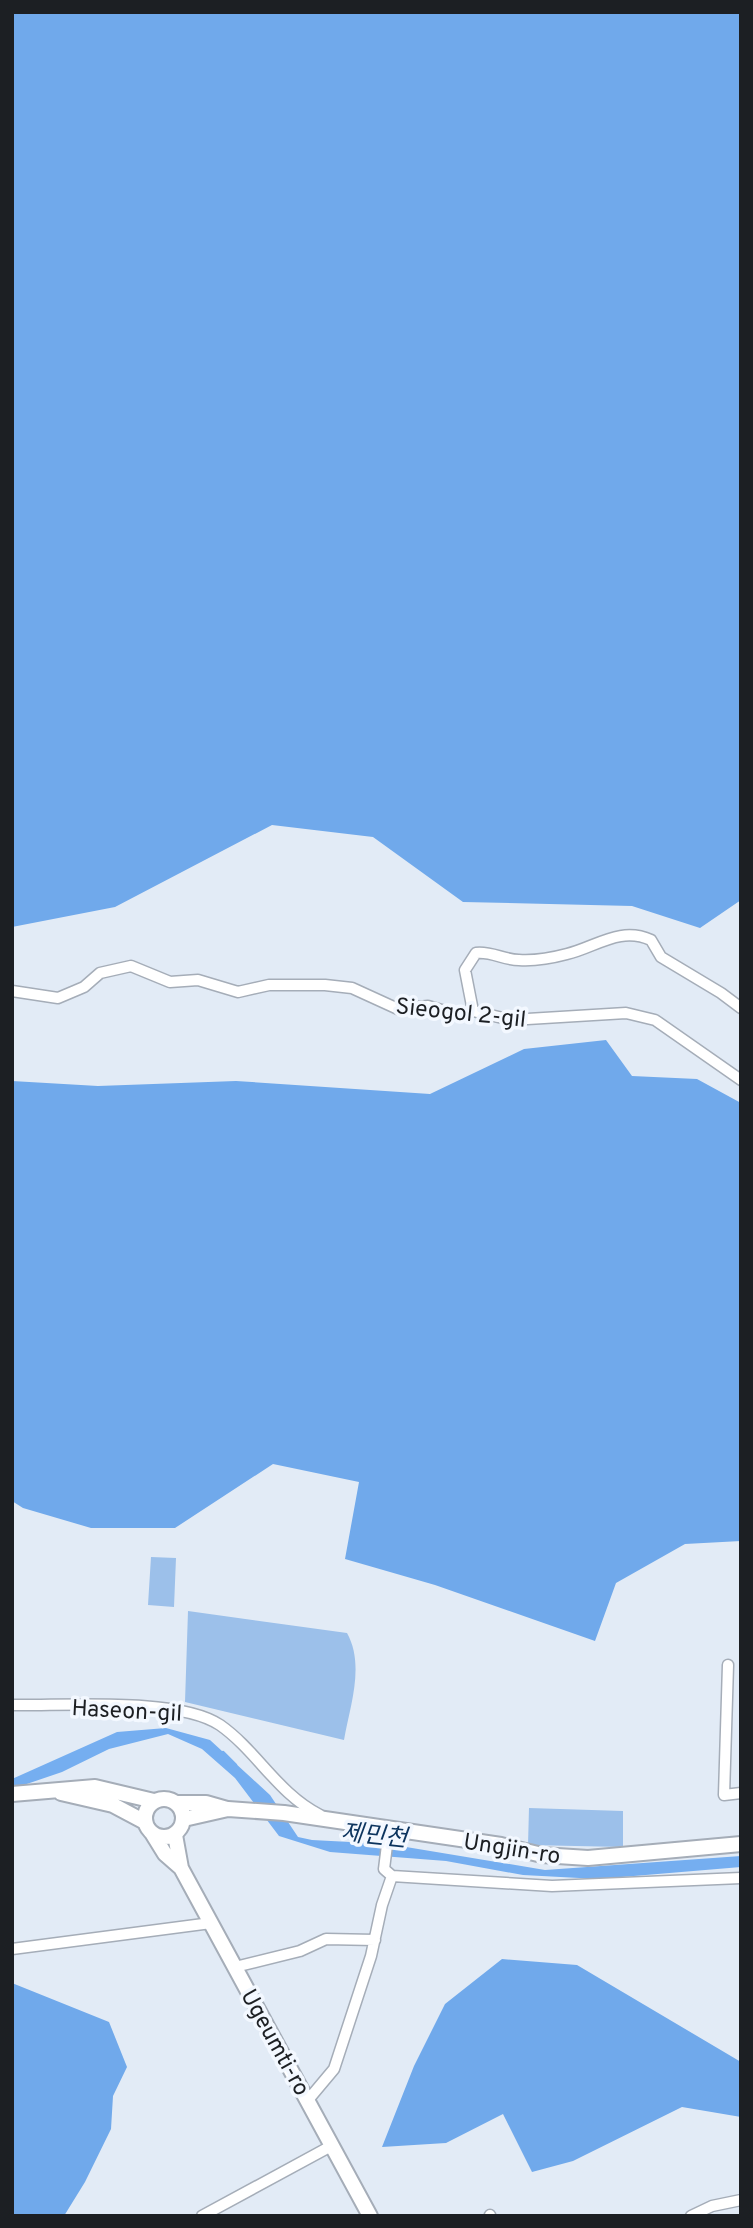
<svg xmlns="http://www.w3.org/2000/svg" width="753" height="2228" viewBox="0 0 753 2228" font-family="Overpass,'Noto Sans KR',sans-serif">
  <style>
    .green { fill: #9cc0ea }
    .forest { fill: #70a9eb }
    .water { fill: #75aef0 }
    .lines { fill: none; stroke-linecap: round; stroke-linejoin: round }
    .stream { stroke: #75aef0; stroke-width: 2.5 }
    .minor-casing { stroke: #a5adb8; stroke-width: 13 }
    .secondary-casing { stroke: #a5adb8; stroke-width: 18 }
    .minor { stroke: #fff; stroke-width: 10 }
    .secondary { stroke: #fff; stroke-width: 14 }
    .labels { text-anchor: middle; stroke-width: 7; stroke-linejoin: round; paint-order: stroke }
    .street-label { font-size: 23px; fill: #1c1f23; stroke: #f3f8ff }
    .water-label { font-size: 24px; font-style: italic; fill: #0c345e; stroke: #f3f8ff }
  </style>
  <rect width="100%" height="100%" fill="#e2ebf6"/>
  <path class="green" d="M 151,1557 L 176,1558 L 174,1607 L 148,1605 Z
    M 188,1611 L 347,1633 C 365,1665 350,1706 344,1740 L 185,1702 Z
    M 529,1808 L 623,1811 L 623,1847 L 528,1845 Z"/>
  <path class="forest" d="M 12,12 L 741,12 L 741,900 L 700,928 L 632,906 L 463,902 L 373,837 L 272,825 L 115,907 L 12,927 Z
    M 606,1040 L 632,1076 L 697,1079 L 741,1103 L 741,1541 L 685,1544 L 616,1583 L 595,1641 L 435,1585 L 345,1559 L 359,1482 L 273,1464 L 175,1528 L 91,1528 L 23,1508 L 12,1501 L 12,1081 L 98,1086 L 236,1081 L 430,1094 L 524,1049 Z
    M 502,1959 L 577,1965 L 741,2062 L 741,2117 L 682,2107 L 573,2161 L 532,2172 L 503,2114 L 446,2143 L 382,2147 L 414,2066 L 445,2004 Z
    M 12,1983 L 109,2022 L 127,2067 L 113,2096 L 111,2129 L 85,2182 L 64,2216 L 12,2216 Z"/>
  <path class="water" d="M 166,1728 L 210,1740 L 270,1795 L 298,1837 L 312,1840 L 388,1844 L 545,1870 L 741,1856 L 741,1867 L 598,1879 L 523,1875 L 446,1861 L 330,1852 L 279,1836 L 235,1778 L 202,1749 L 168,1734 L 109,1749 L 62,1772 L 12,1789 L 12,1779 L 117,1732 Z"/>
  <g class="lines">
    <path class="stream" d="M 223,1752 L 236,1765"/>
    <g class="minor-casing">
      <path id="minor" d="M 12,991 L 58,998 L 84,987 L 100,973 L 131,966 L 170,982 L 198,980 L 238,992 L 269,985 L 325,985 L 352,988 L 398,1009 L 428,1006 L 455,1014 L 473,1011 L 511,1020 L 626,1013 L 655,1020 L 741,1080
        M 473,1011 L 465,970 L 476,953 C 491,951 504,960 519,960 C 535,961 552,958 567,954 C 596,947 620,926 651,940 L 661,957 L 721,993 L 741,1008
        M 728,1665 L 724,1795 L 741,1793
        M 12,1705 C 64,1706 179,1697 220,1725 C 257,1751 278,1794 320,1815
        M 392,1876 L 552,1886 L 741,1878
        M 12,1949 L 211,1923
        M 235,1967 L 300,1951 L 326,1939 L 375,1940
        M 308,2100 L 334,2069 L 371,1956 L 382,1905 L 392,1876 L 384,1869 L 389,1829
        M 490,2215 L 490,2216
        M 202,2216 L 333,2145
        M 691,2216 L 712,2206 L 741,2200"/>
    </g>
    <g class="secondary-casing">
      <path id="secondary" d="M 61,1793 L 113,1805 L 145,1822
        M 12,1794 L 95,1787 L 154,1801
        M145 1818a19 19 0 1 1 38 0a19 19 0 1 1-38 0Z
        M 177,1803 L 206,1803 L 227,1809
        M 184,1819 L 228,1809 L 284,1813 L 501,1845 L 542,1855 L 588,1858 L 741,1844
        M 152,1833 L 165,1854 L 181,1868 L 370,2216
        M 175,1835 L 181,1868"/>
    </g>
    <use href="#minor" class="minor"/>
    <use href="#secondary" class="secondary"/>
  </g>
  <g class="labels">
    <g class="street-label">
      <text transform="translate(461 1012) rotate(6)" y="8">Sieogol 2-gil</text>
      <text transform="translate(127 1710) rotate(3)" y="8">Haseon-gil</text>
      <text transform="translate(512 1848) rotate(9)" y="8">Ungjin-ro</text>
      <text transform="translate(276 2042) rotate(61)" y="8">Ugeumti-ro</text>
    </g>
    <g class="water-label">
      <text transform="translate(374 1835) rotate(6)" y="8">제민천</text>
    </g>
  </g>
  <rect width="753" height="2228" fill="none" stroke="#1c1f23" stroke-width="28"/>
</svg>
